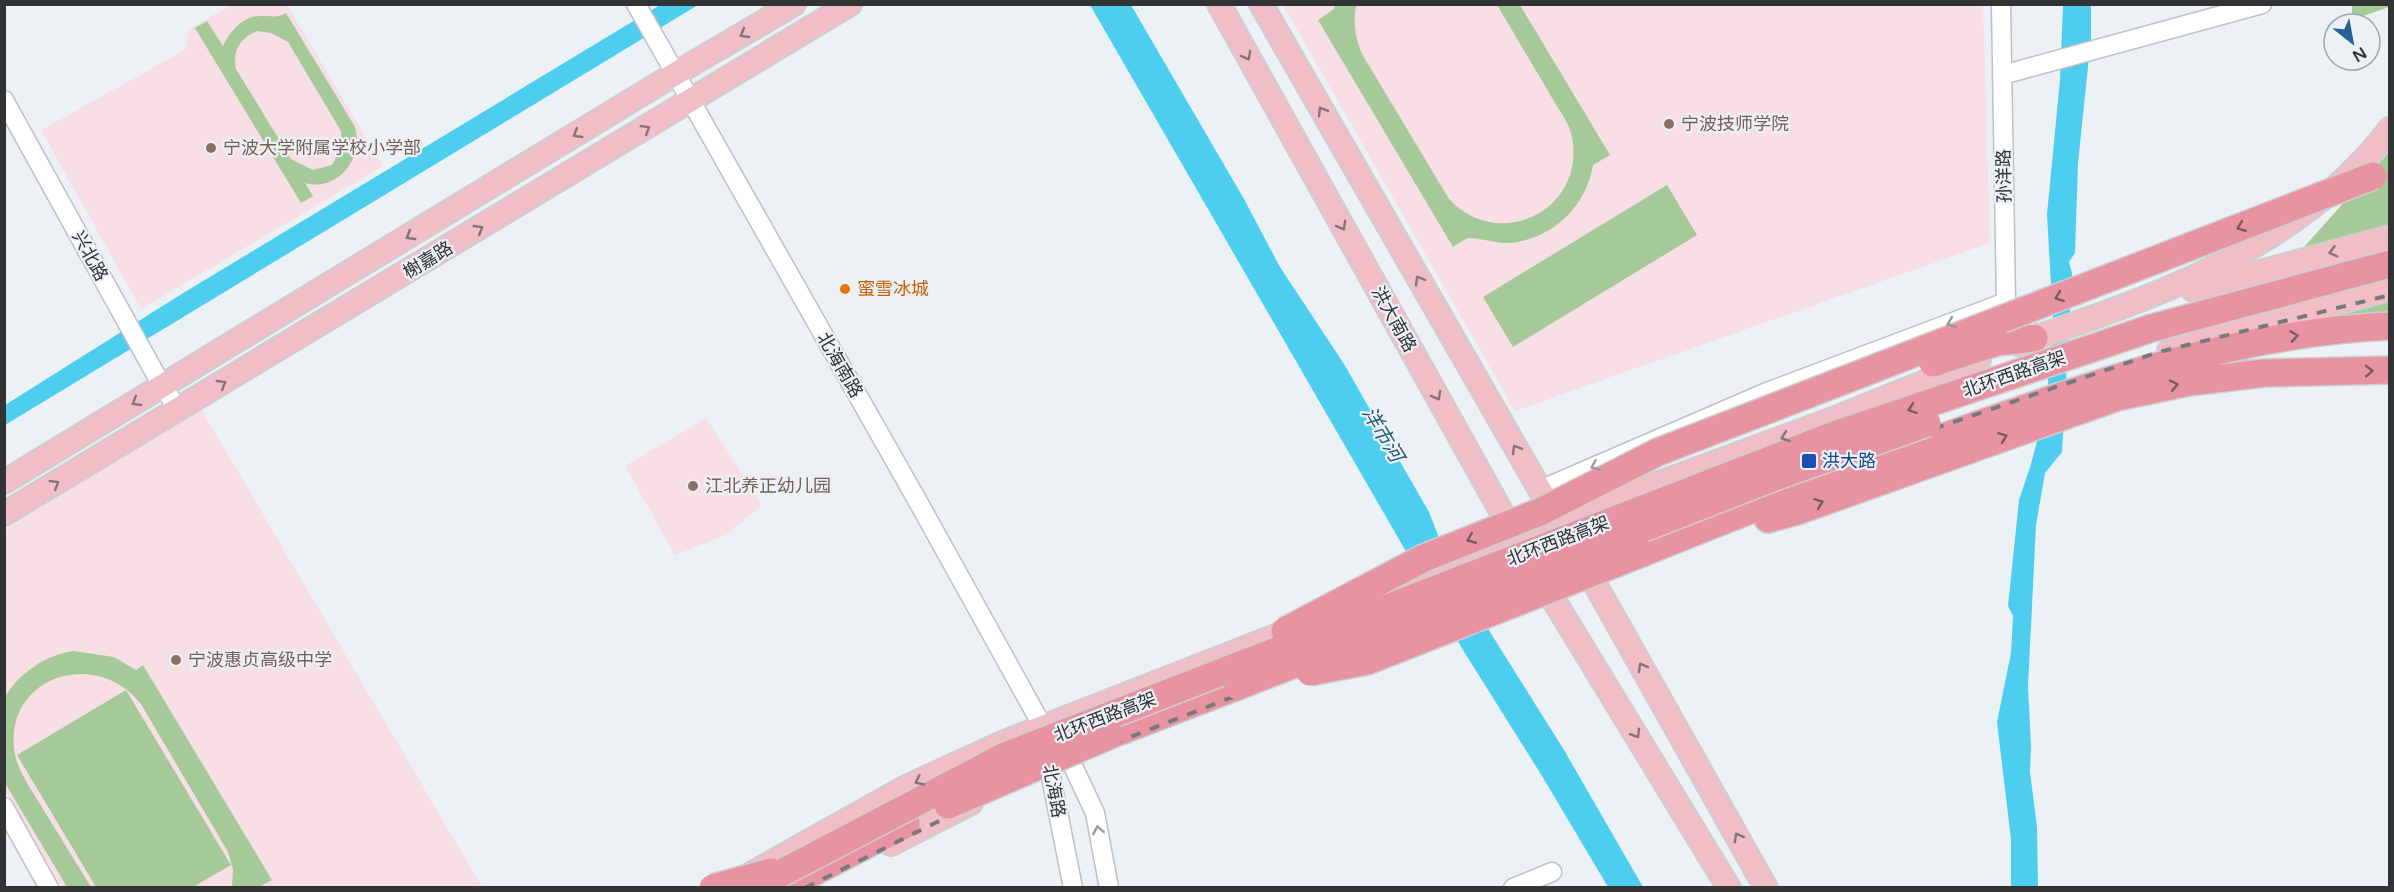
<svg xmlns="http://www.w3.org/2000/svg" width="2394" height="892" viewBox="0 0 2394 892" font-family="'Varela Round','Noto Sans SC',sans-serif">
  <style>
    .education { fill: #f8dee5 }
    .green { fill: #a5c998; fill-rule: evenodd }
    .water { fill: #4eceef }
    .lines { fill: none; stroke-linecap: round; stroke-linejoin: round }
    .minor-casing { stroke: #bdc1c7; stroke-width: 21 }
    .major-casing { stroke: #cececf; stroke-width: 26 }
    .highway-casing { stroke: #cececf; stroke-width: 30 }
    .minor { stroke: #fff; stroke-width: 18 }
    .major { stroke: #f1bec7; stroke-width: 22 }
    .highway { stroke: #e893a2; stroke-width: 27 }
    .rail { stroke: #777a7d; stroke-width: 4; stroke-dasharray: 10 10; stroke-linecap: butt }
    .highway-bridge-casing { stroke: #cececf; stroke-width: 30; stroke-linecap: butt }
    .highway-bridge { stroke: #e893a2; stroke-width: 27 }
    .oneway { stroke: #877277 }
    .oneway2 { stroke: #7a5961 }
    .oneway3 { stroke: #98999a }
    .education-dot { fill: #8d6e63; stroke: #ecf1f6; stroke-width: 2 }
    .food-dot { fill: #e8710a; stroke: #ecf1f6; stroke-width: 2 }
    .transit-dot { fill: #1a4fb4; stroke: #ecf1f6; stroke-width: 2 }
    .labels { text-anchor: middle; stroke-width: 4.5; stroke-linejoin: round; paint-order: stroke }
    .education-label { font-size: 18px; fill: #785e54; stroke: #ecf1f6; text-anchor: start }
    .street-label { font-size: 18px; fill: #313335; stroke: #ecf1f6 }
    .food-label { font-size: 18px; fill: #c56008; stroke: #ecf1f6; text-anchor: start }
    .transit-label { font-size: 18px; fill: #164399; stroke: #ecf1f6; text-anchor: start }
    .water-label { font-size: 20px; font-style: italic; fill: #245967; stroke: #ecf1f6 }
  </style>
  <rect width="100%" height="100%" fill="#ecf1f6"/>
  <path class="education" d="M 231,5 L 287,5 L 383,166 L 141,309 L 41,130 L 185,50 L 189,29 Z
    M 1283,5 L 1983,5 L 1990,243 L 1515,411 Z
    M 200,407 L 482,887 L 61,887 L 5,790 L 4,531 Z
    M 706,418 L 762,505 L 726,535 L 675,555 L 625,466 Z"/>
  <path class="green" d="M 1335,5 L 1356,5 C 1353,23 1355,37 1362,54 L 1449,199 C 1499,253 1586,210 1572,137 C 1569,122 1558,109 1551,96 C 1533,66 1515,35 1497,5 L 1520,5 L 1610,155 L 1593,165 C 1586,207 1553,238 1511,243 C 1499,244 1475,237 1469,238 C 1464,239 1458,244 1453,247 L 1318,20 L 1334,9 Z
    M 2352,5 L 2389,5 L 2389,7 L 2352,20 Z
    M 286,13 L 355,127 C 364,158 338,192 305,183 L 313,196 L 301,203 L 195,28 L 207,21 L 223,46 C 231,30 244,15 263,16 C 274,16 277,18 286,13 ZM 257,31 L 271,33 L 288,42 L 341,131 L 342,147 L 332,165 L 313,170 L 291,159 L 236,69 C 232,51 240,38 257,31 Z
    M 2389,152 L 2389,340 L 2346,338 L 2304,247 Z
    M 1667,185 L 1697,235 L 1513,347 L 1483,297 Z
    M 73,651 L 114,657 L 136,670 L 143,665 L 272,880 L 259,887 L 232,887 L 233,869 L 228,852 L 141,704 C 97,648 7,675 14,748 C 16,770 32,790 43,809 C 59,835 75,861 91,887 L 67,887 L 5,783 L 4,699 C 17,674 46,655 73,651 Z
    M 126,690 L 231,865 L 193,887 L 96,887 L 17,755 Z"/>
  <path class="water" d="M 660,5 L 698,5 L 5,425 L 5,405 L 180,295 Z
    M 1090,5 L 1131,5 L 1244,199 L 1280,267 L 1344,364 L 1429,512 L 1441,543 L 1490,632 L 1564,750 L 1643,887 L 1608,887 L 1542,776 L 1463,650 Z
    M 2063,5 L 2091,5 L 2091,38 L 2078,163 L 2075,253 L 2069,262 L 2072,273 L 2062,452 L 2045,473 L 2036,525 L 2028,686 L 2031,747 L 2030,772 L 2037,827 L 2038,887 L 2011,887 L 2011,839 L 1997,722 L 2011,653 L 2013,616 L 2008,606 L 2019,500 L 2031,464 L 2046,408 L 2053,319 L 2047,214 L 2060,80 Z"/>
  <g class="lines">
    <g class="minor-casing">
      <path id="minor" d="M 636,4 L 921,507 L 1043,727 L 1072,764 L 1095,813 L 1109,888
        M 2001,4 L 2006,302 L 2034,338
        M 2002,75 L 2262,4
        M 4,100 L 156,375 L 178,410
        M 1540,490 L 1767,392 L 2006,302
        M 1046,752 L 1073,888
        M 4,807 L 49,888
        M 1513,888 L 1552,872"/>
    </g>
    <g class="major-casing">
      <path id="major" d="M 1219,4 L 1516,538
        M 1261,4 L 1558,521
        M 2193,290 L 2390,237
        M 2018,344 C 2047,333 2076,324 2105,313 C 2212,275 2319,222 2390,129
        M 2169,351 L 2242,328 L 2390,289
        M 4,482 L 675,74 L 794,4
        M 4,514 L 850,4
        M 1581,559 L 1766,888
        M 1539,576 L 1729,888
        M 1357,605 L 1624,496 L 1833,419 L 1979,360
        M 891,844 L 971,803
        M 749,875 L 906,787 L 1002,743 L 1301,626"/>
    </g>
    <g class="highway-casing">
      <path id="highway" d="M 1997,342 L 2034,338
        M 1768,519 L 1797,511 L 2117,397 L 2189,382 L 2264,373 L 2390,370
        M 1642,553 C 1753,508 1864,466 1977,425 C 2111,378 2246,332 2390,326
        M 1110,735 L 1238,686
        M 783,888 L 906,824"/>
    </g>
    <use href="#minor" class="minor"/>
    <use href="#major" class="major"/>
    <use href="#highway" class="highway"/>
    <path class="rail" d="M 770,888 L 1013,767 L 1808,453 L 2155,337 L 2390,275
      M 805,888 L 1023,779 L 1813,470 L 2159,352 L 2390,295"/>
    <g class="highway-bridge-casing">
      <path id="highway-bridge" d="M 1933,363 L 1997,342
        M 1285,631 L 1424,558 L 1540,512 L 1658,452 L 2373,176
        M 1310,672 L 1367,661 L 1642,553
        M 1238,686 L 1780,475 L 1927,423
        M 948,805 L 1110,735
        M 713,888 L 771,872
        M 753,888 L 1005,756 L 1834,435 L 2152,328 L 2390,264"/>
    </g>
    <use href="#highway-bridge" class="highway-bridge"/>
  </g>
  <defs><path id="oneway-chevron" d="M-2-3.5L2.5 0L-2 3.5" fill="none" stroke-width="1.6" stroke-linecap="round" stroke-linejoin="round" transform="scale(1.5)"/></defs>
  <g class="oneway">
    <use href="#oneway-chevron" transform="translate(744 34) rotate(150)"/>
    <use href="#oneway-chevron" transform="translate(1247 56) rotate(61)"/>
    <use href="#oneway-chevron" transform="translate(1322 111) rotate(-120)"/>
    <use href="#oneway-chevron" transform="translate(646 129) rotate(-31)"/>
    <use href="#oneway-chevron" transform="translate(577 134) rotate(149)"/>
    <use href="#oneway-chevron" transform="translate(1342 226) rotate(61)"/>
    <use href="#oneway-chevron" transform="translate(479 229) rotate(-31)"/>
    <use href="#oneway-chevron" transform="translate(410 236) rotate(149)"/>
    <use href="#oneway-chevron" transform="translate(2333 252) rotate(165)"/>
    <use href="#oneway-chevron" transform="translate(1419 280) rotate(-120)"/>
    <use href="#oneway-chevron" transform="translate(222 384) rotate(-31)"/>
    <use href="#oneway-chevron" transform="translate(1437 396) rotate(61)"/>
    <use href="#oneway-chevron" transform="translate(136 402) rotate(149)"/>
    <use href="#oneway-chevron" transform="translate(1785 437) rotate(160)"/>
    <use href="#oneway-chevron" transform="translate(1516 449) rotate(-120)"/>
    <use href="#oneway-chevron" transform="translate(55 484) rotate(-31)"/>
    <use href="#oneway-chevron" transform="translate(1642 667) rotate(-119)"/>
    <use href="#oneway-chevron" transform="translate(1636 734) rotate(59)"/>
    <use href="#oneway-chevron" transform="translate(919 781) rotate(155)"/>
    <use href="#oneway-chevron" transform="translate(1738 837) rotate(-119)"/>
  </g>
  <g class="oneway2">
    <use href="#oneway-chevron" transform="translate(2241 227) rotate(159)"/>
    <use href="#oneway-chevron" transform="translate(2059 297) rotate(159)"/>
    <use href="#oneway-chevron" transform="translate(2294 336) rotate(-8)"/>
    <use href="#oneway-chevron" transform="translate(2369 371) rotate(-1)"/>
    <use href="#oneway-chevron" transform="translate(2174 385) rotate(-12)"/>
    <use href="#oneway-chevron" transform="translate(1912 409) rotate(161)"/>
    <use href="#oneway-chevron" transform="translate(2003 437) rotate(-20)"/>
    <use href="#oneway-chevron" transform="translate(1819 503) rotate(-20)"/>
    <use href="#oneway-chevron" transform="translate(1471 539) rotate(158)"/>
  </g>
  <g class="oneway3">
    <use href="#oneway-chevron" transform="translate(1951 323) rotate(159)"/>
    <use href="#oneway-chevron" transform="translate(1595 466) rotate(157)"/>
    <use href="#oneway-chevron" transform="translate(1098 830) rotate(-101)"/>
  </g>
  <g class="education-dot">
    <circle cx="1669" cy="124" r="6"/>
    <circle cx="211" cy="148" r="6"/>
    <circle cx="693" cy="486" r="6"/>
    <circle cx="176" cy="660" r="6"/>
  </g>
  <circle class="food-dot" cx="845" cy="289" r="6"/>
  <rect class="transit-dot" x="1801" y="453" width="16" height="16" rx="3"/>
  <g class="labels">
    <g class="education-label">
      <text x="1681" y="130">宁波技师学院</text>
      <text x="223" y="154">宁波大学附属学校小学部</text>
      <text x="705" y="492">江北养正幼儿园</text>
      <text x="188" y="666">宁波惠贞高级中学</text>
    </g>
    <g class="street-label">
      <text transform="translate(2004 176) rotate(-91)" y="6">孙洋路</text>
      <text transform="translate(90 256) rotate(61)" y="6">兴北路</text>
      <text transform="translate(428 260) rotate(-31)" y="6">榭嘉路</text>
      <text transform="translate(1394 319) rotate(61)" y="6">洪大南路</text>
      <text transform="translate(840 365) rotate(60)" y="6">北海南路</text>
      <text transform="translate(2014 374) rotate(-19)" y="6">北环西路高架</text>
      <text transform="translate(1558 541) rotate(-21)" y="6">北环西路高架</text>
      <text transform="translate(1105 717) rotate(-21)" y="6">北环西路高架</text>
      <text transform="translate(1054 791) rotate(79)" y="6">北海路</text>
    </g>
    <g class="food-label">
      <text x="857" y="295">蜜雪冰城</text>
    </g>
    <g class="transit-label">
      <text x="1822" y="467">洪大路</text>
    </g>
    <g class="water-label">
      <text transform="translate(1383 434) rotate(59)" y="7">洋市河</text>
    </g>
  </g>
  <rect width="2394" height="892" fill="none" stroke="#313335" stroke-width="12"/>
  <g transform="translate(2352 42) rotate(149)"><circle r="28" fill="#ecf1f6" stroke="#a1a5a9" stroke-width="1.5"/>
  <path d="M0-4.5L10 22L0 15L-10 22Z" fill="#286199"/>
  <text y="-9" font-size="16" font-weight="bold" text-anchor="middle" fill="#313335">N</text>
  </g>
</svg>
